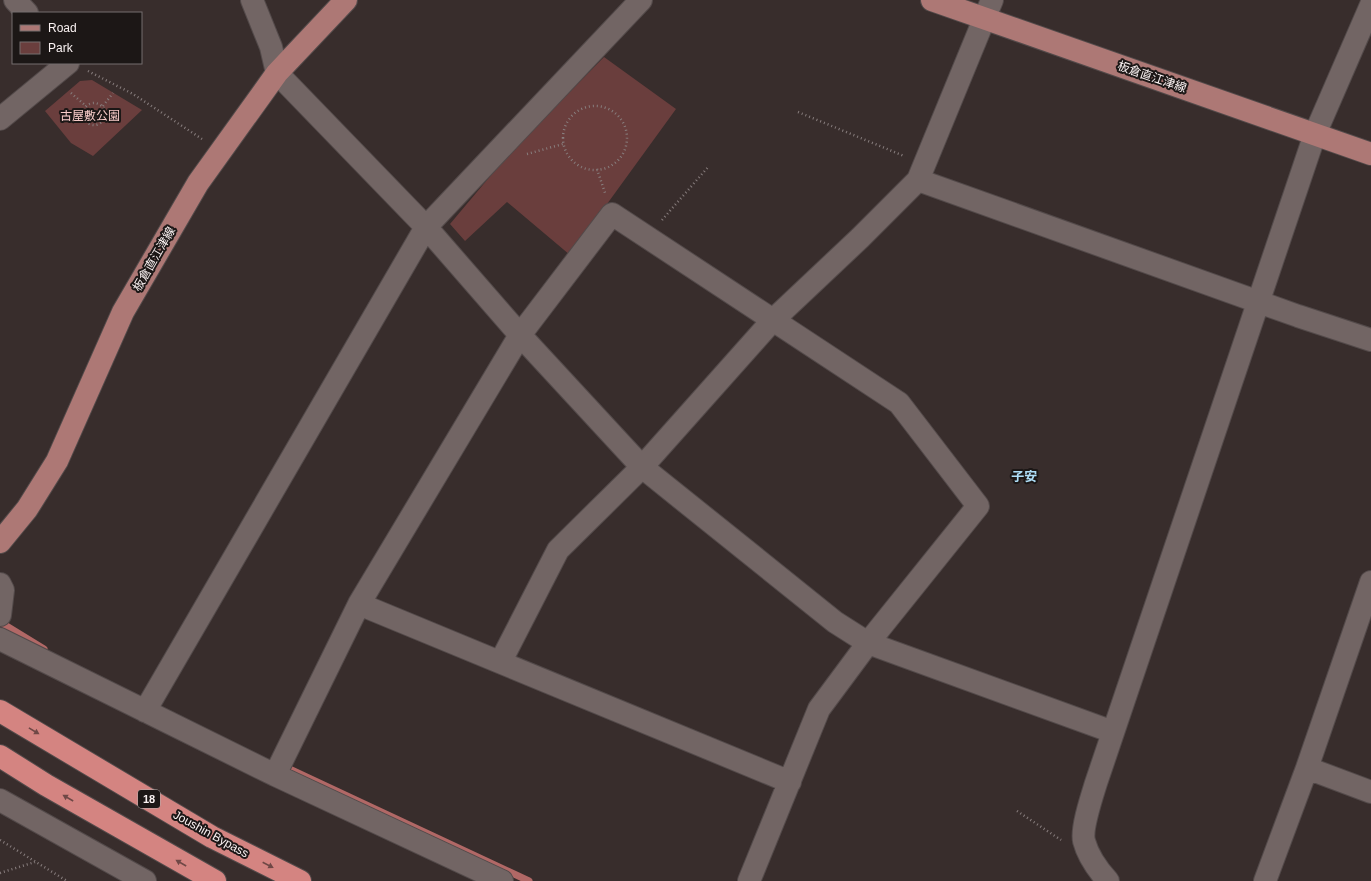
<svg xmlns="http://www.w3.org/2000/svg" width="1371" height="881" viewBox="0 0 1371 881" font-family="Helvetica,'Noto Sans JP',sans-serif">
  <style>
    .green { fill: #6a3e3d }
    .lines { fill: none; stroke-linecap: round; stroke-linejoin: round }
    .stream { stroke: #b16866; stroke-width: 7 }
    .minor-casing { stroke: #534a4a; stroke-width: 24 }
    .major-casing { stroke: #534a4a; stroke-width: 24 }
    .highway-casing { stroke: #534a4a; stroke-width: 24 }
    .path { stroke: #887e7e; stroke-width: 2.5; stroke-dasharray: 1 3; stroke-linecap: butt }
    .minor { stroke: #726564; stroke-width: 22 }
    .major { stroke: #ad7875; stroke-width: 22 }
    .highway { stroke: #d48481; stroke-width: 22 }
    .oneway { fill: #6f4846 }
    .labels { text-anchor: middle; stroke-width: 4; stroke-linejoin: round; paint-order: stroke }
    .shield { fill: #1c1716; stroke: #b7b0af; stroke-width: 1 }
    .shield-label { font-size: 11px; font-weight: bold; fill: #f9f1f1 }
    .street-label { font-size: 12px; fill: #f9f1f1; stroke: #1c1716 }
    .park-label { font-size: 12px; fill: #f8ccc9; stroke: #1c1716 }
    .neighbourhood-label { font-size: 13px; font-weight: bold; fill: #aeddf6; stroke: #1c1716 }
  </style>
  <rect width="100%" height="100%" fill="#382d2c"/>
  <path class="green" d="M 604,57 L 676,109 L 570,255 L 507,202 L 465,241 L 450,224 L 508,155 Z
    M 92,80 L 142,110 L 93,156 L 71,143 L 45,111 L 80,81 Z"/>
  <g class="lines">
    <path class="stream" d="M 0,622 L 44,649
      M 281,765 L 529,881"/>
    <g class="minor-casing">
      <path id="minor" d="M 15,0 L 27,13
        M 252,0 L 271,47 L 277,73 L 426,227 L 520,335 L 642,467 L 835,622 L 868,643 L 1113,732
        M 0,119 L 68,63
        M 918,180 L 1298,316 L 1371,340
        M 0,584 L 3,590 L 0,615
        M 359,604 L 790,782
        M 0,639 L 275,775 L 502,881
        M 501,661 L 558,550 L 642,467 L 772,321 L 860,238 L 918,180 L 992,0
        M 145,711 L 426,227 L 641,0
        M 1307,768 L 1371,792
        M 275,775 L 359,604 L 520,335 L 612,214 L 899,403 L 978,506 L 868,643 L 819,709 L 749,881
        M 0,800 L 145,881
        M 1108,881 C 1098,870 1088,856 1084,841 C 1081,829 1092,796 1096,783 L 1315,134 L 1371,5
        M 1265,881 L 1307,768 L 1371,582"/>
    </g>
    <g class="major-casing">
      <path id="major" d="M 932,0 L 1371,154
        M 0,542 L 27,509 L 57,461 L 123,312 L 198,183 L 277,73 L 346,0"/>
    </g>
    <g class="highway-casing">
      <path id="highway" d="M 0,711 L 212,837 L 300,881
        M 0,756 L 46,785 L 215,881"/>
    </g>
    <path class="path" d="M 88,71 L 133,94 L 202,139
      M 71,93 L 86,106
      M83 114a11 11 0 1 1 22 0a11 11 0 1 1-22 0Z
      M 103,106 L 113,93
      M563 138a32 32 0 1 1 64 0a32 32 0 1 1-64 0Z
      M 798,112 L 904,156
      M 527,154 L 563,144
      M 597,169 L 605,193
      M 662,220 L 709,166
      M 1017,811 L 1061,840
      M 0,840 L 67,881
      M 0,873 L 35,862"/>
    <use href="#minor" class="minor"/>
    <use href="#major" class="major"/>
    <use href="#highway" class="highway"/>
  </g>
  <defs><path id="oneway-solid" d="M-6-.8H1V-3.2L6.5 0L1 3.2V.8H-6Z"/></defs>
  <g class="oneway">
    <use href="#oneway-solid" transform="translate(34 731) rotate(31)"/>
    <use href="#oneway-solid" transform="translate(68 798) rotate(-150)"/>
    <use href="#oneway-solid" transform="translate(181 863) rotate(-150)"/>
    <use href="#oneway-solid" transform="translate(268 865) rotate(27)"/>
  </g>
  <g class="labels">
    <rect class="shield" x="138" y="790" width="22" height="18" rx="3"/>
    <g class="shield-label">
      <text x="149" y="803">18</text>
    </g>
    <g class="street-label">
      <text transform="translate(1152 77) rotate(19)" y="4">板倉直江津線</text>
      <text transform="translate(154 259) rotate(-60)" y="4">板倉直江津線</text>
      <text transform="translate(211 834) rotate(29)" y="4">Joushin Bypass</text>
    </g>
    <g class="park-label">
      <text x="90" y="120">古屋敷公園</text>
    </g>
    <g class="neighbourhood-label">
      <text x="1024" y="481">子安</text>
    </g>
  </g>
  <rect x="12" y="12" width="130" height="52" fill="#1c1716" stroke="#746e6e"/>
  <rect x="20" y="25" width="20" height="6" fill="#ad7875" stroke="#746e6e"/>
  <text x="48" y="32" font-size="12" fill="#f9f1f1">Road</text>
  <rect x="20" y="42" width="20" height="12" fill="#6a3e3d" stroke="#746e6e"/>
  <text x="48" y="52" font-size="12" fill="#f9f1f1">Park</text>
</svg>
